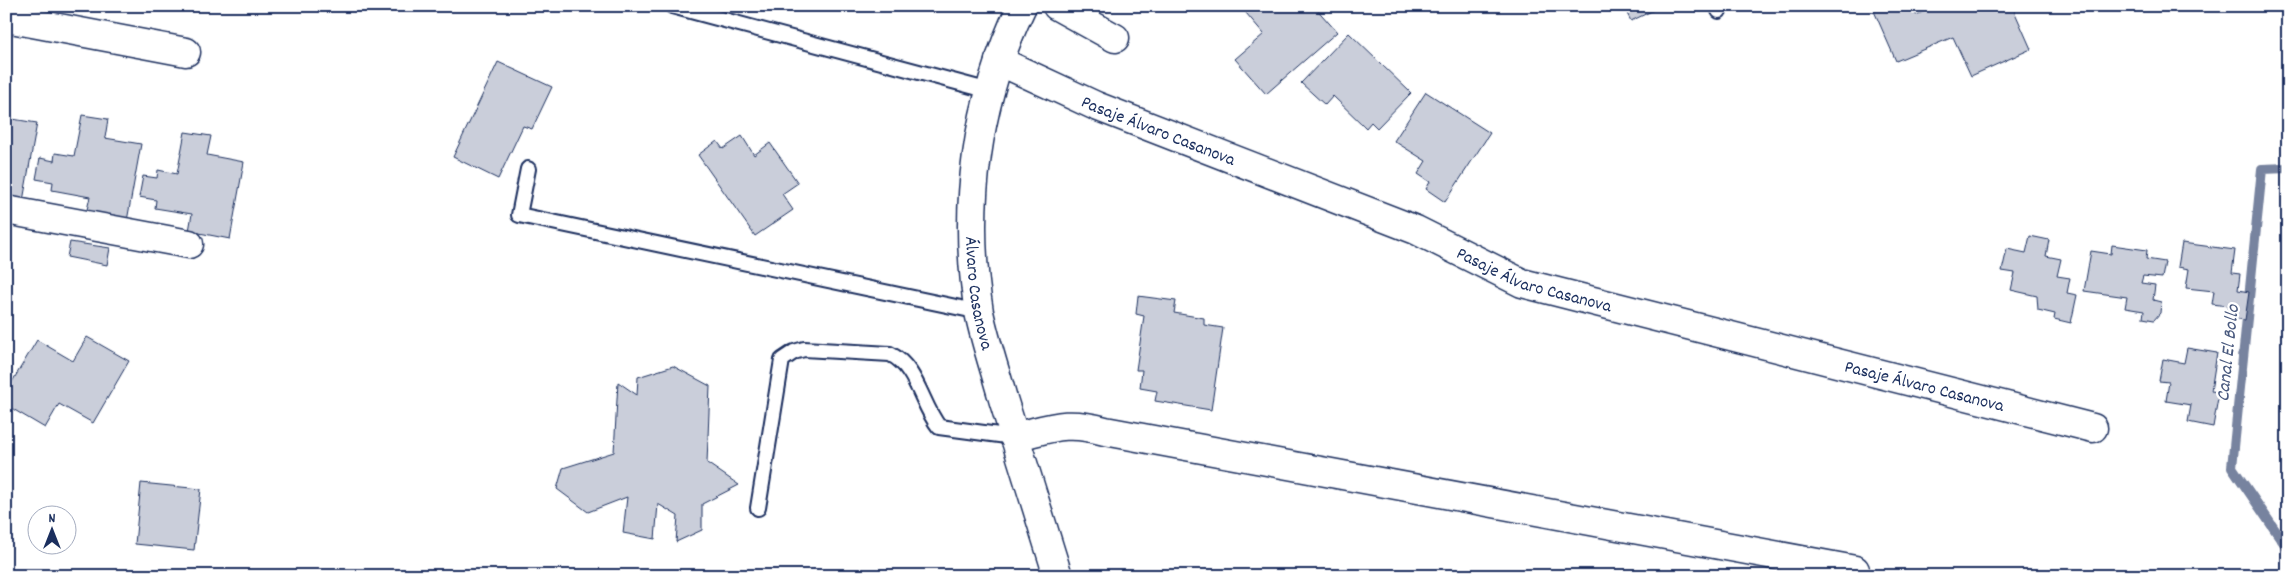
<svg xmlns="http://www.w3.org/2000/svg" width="2294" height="582" viewBox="0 0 2294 582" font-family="Dekko,sans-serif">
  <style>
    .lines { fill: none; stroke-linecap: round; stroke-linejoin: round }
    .stream { stroke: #77839f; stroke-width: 10 }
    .building { fill: #caceda; stroke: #1b2f5e }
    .service-casing { stroke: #1b2f5e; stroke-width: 18 }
    .minor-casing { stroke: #1b2f5e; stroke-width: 31 }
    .tertiary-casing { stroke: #1b2f5e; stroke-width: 31 }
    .service { stroke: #fff; stroke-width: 14 }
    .minor { stroke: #fff; stroke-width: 28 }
    .tertiary { stroke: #fff; stroke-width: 28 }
    .labels { text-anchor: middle; stroke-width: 4.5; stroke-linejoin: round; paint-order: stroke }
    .street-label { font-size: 18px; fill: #1b2f5e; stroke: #fff }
    .water-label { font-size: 19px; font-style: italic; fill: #49597e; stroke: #fff }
  </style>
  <rect width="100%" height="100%" fill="#fff"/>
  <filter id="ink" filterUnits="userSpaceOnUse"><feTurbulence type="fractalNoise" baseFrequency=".02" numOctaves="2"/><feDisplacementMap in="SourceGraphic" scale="10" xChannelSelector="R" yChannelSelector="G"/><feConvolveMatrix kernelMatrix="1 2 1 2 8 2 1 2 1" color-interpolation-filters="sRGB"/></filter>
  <g filter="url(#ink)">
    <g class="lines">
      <path class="stream" d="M 2288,168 L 2262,169 L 2232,467 L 2288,549"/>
    </g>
    <path class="building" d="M 1240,6 L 1314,6 L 1337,32 L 1266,94 L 1235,59 L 1264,34 Z
      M 1623,6 L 1693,6 L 1693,9 L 1656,9 L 1631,21 Z
      M 1885,6 L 1912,6 L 1916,15 L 1937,6 L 2012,6 L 2031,49 L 1971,76 L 1953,37 L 1896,61 L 1874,11 Z
      M 1349,33 L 1411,93 L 1377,128 L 1371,122 L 1366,128 L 1333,96 L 1325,105 L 1301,83 Z
      M 498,62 L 552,87 L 532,129 L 523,126 L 498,179 L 453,157 Z
      M 1426,92 L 1490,133 L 1445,202 L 1426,189 L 1430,182 L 1418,174 L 1426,161 L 1394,141 Z
      M 82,115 L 108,119 L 105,138 L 141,144 L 127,221 L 86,214 L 90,197 L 52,190 L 53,182 L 36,179 L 40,158 L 54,161 L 55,153 L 74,156 Z
      M 6,118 L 37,123 L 23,201 L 6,197 Z
      M 185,132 L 211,136 L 207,155 L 244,162 L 230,239 L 189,231 L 192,214 L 155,208 L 156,200 L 139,197 L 143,176 L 157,178 L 158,170 L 177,174 Z
      M 742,136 L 754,155 L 770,143 L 798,183 L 782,194 L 793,210 L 755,236 L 698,155 L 717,141 L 723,149 Z
      M 2030,236 L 2049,240 L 2046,256 L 2061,259 L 2057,276 L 2070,278 L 2067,293 L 2077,295 L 2071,323 L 2054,319 L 2055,314 L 2038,310 L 2037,296 L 2011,290 L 2015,273 L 2002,271 L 2007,249 L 2026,253 Z
      M 70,242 L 110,248 L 107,265 L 67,257 Z
      M 2182,243 L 2235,250 L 2232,273 L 2240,274 L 2238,290 L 2249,292 L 2245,320 L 2226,317 L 2228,306 L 2212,304 L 2214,291 L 2186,288 L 2189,269 L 2178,267 Z
      M 2112,245 L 2147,250 L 2146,259 L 2165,262 L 2162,278 L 2143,276 L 2141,283 L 2155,285 L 2153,300 L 2161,302 L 2160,313 L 2154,320 L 2143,318 L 2144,311 L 2125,308 L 2127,297 L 2084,291 L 2091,251 L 2111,254 Z
      M 1138,296 L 1176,301 L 1174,313 L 1204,318 L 1204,325 L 1223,328 L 1211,410 L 1155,401 L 1157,391 L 1140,388 L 1142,370 L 1136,370 L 1144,316 L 1136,314 Z
      M 87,337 L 129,361 L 93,423 L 59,404 L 45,428 L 6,405 L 6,392 L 37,340 L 73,361 Z
      M 2187,348 L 2217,353 L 2211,391 L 2219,392 L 2213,427 L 2188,422 L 2191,405 L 2166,401 L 2169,382 L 2159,381 L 2163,359 L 2184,363 Z
      M 673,366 L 710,386 L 707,463 L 739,485 L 702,504 L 702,530 L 676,542 L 678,516 L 658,504 L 655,539 L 623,533 L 627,497 L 588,512 L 557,489 L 563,468 L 614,452 L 618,382 L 637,395 L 638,377 Z
      M 141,483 L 201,489 L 194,550 L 135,544 Z"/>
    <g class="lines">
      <g class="service-casing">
        <path id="service" d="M 672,6 L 990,91
          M 1719,11 L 1719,6
          M 528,169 L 519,215 L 980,312
          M 758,508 L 782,360 L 794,352 L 804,349 L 890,354 C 917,367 921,404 939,427 L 1014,437"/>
      </g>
      <g class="minor-casing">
        <g id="minor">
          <path d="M 1057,6 L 1115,38"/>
          <path d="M 6,18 L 186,52"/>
          <path id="s1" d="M 999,61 L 1096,106 L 1416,230 L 1522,283 L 2093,428"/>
          <path d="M 6,210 L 189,244"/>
          <path d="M 1014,437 C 1052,428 1066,420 1105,431 L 1855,570"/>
        </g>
      </g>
      <g class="tertiary-casing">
        <g id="tertiary">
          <path id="s2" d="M 1022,6 C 976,101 962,208 979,312 C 985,341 995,370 1003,399 C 1021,458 1040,517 1058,576"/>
        </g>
      </g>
      <use href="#service" class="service"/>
      <use href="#minor" class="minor"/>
      <use href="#tertiary" class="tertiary"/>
    </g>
  </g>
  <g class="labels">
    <g class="street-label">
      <text dy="6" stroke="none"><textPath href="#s1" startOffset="174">Pasaje Álvaro Casanova</textPath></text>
      <text dy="6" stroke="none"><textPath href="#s1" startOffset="579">Pasaje Álvaro Casanova</textPath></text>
      <text dy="6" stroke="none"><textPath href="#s2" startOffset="295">Álvaro Casanova</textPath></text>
      <text dy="6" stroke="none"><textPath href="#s1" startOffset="984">Pasaje Álvaro Casanova</textPath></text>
    </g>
    <g class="water-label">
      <text transform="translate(2226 353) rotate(-84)" y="7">Canal El Bollo</text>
    </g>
  </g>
  <rect width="2294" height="582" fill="none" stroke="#fff" stroke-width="25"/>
  <rect x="12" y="12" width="2269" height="557" fill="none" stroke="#1b2f5e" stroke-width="2" filter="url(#ink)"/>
  <g transform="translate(52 530)"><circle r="24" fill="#ffffff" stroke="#a4acbf"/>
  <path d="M0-4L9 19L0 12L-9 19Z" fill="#1b2f5e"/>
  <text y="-8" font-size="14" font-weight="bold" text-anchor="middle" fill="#1b2f5e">N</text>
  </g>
</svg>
